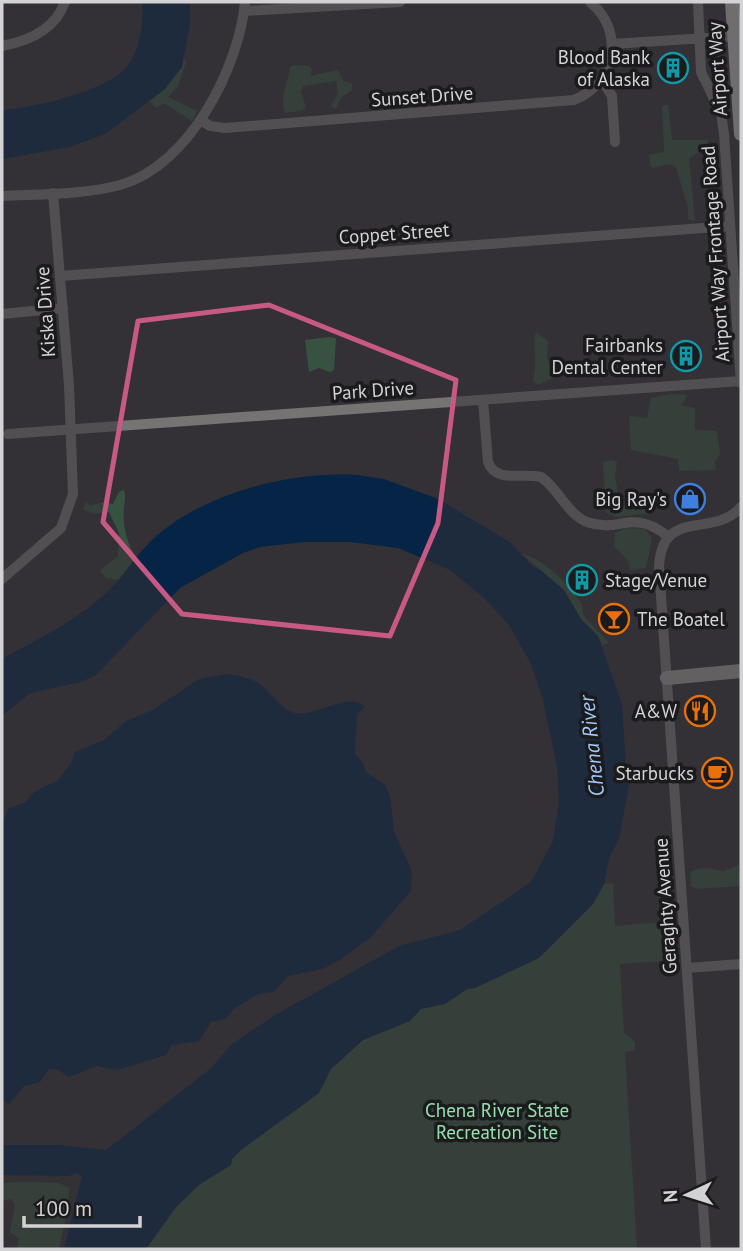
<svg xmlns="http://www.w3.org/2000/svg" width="743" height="1251" viewBox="0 0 743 1251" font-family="'PT Sans',sans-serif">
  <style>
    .green { fill: #385241 }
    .water { fill: #062445 }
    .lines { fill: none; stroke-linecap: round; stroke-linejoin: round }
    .street { stroke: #757472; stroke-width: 10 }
    .secondary { stroke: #9b9995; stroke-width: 14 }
    .primary { stroke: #b8b5b0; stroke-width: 14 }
    .marked { fill: none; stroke: #c85985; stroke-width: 5; stroke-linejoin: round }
    .labels { text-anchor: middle; stroke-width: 7; stroke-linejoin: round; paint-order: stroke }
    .poi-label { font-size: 19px; fill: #d3d2d4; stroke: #1b1a1c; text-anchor: end }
    .street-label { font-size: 19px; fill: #d3d2d4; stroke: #1b1a1c }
    .park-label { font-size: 19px; fill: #96e0af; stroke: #1b1a1c }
    .water-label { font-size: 21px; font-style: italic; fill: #a0c8f9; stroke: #1b1a1c }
  </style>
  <rect width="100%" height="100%" fill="#333136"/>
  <path class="green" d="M 182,57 L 186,62 L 178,86 L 168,97 L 197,111 L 192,121 L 164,103 L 156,108 L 150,101 C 162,88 181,77 182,57 Z
    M 294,65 L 309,66 L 312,70 L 310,76 L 338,70 L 343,81 L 352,83 L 352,90 L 341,98 L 336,109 L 331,106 L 338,93 L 336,81 L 303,86 L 301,92 L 306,107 L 301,111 L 285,113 C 279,96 289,82 290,67 Z
    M 665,105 L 668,105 L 672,140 L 708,140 L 707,148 L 689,158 L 695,221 L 688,219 L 688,208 L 676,167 L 670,164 L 653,168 L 650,165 L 649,155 L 664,152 L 662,107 Z
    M 536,332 L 548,341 L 547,359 L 554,370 L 553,378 L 538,385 L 533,380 C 539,362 531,344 536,332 Z
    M 329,337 L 336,338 L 334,370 L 330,372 L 319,368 L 309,372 L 305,340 Z
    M 670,394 L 688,395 L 681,405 L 695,408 L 695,430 L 717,431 L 720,454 L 715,462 L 716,470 L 679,471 L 678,459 L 631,450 L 629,416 L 647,418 L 651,398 Z
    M 612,460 L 617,462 L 615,475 L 619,502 L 650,500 L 651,513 L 617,517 L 606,512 L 603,465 L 605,461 Z
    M 124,490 C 126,497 125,500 124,507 C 122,524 127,544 136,557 L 119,580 L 106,578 L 100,570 L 118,556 L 119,533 L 109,512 L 93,514 L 83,509 L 86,502 L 90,506 L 103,502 L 113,504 L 119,492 Z
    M 627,528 L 644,529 L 652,538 L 646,568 L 630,570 L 629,562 L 614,546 L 615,533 Z
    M 522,554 C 542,558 571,585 582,605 C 583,608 582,612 584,615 C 589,625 602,633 609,643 L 602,645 L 598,636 L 581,620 L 564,590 Z
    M 741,864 L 741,886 L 696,889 L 691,886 L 690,873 C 700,864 713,870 724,871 Z
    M 613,883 L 615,926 L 674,921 L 677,960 L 620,964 L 624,1033 L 635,1042 L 635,1050 L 625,1052 L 637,1249 L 146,1249 L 177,1206 L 200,1184 L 231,1165 L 232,1159 L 241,1150 L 319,1093 L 331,1069 L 363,1040 L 410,1021 L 421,1009 L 445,1004 L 467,989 L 475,988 L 539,958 L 593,904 L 604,884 Z
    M 27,1182 L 58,1183 L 69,1187 L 68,1207 L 59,1249 L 17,1249 L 19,1238 L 10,1232 L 15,1205 L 11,1199 L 2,1201 L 2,1183 Z"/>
  <path class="water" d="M 142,2 L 190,2 L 190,24 L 182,67 L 164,90 L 105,134 L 70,147 L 2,159 L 2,110 C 33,108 103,92 125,69 C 140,54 144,21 142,2 Z
    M 357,475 L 384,479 L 438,499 L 510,542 L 533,567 L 539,569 L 564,590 L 581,619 L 598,636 L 622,704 L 626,767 L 630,780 L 619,839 L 609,858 L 604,884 L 593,904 L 539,958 L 475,988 L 467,989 L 445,1004 L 421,1009 L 410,1021 L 363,1040 L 331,1069 L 319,1093 L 241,1150 L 232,1159 L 231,1165 L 200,1184 L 177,1206 L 146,1249 L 64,1249 L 82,1176 L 77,1173 L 69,1176 L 2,1175 L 2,1145 L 60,1145 L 106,1150 L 210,1069 L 232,1044 L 277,1014 L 399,946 L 460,930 L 531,882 L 553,841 L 559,802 L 557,766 L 542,696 L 530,662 L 509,625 L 484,598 L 450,570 L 398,548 L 350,542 L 305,542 L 260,547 L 243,553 L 180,588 L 96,675 L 81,682 L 30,693 L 2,716 L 2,659 C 35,641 67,625 97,601 C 120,583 133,558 154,538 C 204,493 290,471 357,475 Z
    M 226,674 C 239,676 251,677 261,685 C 271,693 282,710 295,713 C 314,718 350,690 365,707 L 357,714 L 355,754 L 363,763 L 366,772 L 385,785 L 390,796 L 394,831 L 412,872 L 411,891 L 371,937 L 340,960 L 323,969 L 288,976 L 274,992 L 258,994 L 235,1008 L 225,1019 L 211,1022 L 199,1041 L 172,1045 L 166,1055 L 117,1070 L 96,1066 L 69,1077 L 57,1069 L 49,1069 L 40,1082 L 24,1086 L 9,1104 L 2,1100 L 2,823 L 9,808 L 26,802 L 34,792 L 58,780 L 71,763 L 75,752 L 104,740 L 126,721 L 153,710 L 199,679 Z"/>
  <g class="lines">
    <path class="street" d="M 698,2 L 701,72 L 721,113 L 724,134 L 741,383
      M 244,11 L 400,2
      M 612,44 L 738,36
      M 2,46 C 29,41 55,30 65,2
      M 602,80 L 612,96 L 615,142
      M 201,120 L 210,126 L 225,128 L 574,100 C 615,84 626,31 590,2
      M 2,196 C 40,194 83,195 120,185 C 189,166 239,68 245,2
      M 60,276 L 730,226
      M 2,314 L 63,308
      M 483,400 L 488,462 C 496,484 523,472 541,477 C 558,488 568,515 587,522 C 621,534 631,507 669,537
      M 8,434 L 741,381
      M 2,579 L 61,528 L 73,494 L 69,385 L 53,193
      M 687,968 L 741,964
      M 706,1249 L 659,567 C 662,506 714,539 741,507"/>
    <path class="secondary" d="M 667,678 L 741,671"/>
    <path class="primary" d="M 732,2 L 741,134"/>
  </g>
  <path d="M0 0H743V1251H0ZM 269,305 L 456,380 L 438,523 L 390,636 L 182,614 L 103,522 L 138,321 Z" fill="#333136" fill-opacity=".55" fill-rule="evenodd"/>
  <path class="marked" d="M 269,305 L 456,380 L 438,523 L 390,636 L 182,614 L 103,522 L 138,321 Z"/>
  <defs>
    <g id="building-ring" transform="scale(1.575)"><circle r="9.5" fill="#1b1a1c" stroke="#0f9aa8" stroke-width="1.5"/><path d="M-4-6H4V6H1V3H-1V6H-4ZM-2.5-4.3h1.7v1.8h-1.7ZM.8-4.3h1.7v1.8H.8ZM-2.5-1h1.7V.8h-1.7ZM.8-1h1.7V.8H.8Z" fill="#0f9aa8"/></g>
    <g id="shop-ring" transform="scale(1.575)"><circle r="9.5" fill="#1b1a1c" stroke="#3f7fe0" stroke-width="1.5"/><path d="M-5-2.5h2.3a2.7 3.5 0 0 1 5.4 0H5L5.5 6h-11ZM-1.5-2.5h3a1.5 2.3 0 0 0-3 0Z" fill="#3f7fe0"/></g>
    <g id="bar-ring" transform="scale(1.575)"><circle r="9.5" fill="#1b1a1c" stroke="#e8710a" stroke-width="1.5"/><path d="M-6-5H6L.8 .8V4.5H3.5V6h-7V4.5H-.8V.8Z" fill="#e8710a"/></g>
    <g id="restaurant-ring" transform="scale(1.575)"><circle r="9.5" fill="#1b1a1c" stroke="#e8710a" stroke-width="1.5"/><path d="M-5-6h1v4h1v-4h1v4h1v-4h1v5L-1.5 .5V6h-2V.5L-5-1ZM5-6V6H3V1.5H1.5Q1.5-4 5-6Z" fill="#e8710a"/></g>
    <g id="cafe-ring" transform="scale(1.575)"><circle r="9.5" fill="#1b1a1c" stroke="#e8710a" stroke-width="1.5"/><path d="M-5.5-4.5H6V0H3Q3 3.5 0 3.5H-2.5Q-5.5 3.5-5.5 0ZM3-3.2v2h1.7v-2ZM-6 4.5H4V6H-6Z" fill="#e8710a"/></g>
  </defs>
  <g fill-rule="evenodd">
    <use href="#building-ring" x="673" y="68"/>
    <use href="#building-ring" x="686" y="356"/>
    <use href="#shop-ring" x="690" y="499"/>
    <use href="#building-ring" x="582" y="580"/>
    <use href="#bar-ring" x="614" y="619"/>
    <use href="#restaurant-ring" x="700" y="711"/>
    <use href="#cafe-ring" x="717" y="773"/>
  </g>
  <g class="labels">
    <g class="poi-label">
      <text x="650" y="64">Blood Bank<tspan x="650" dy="22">of Alaska</tspan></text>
      <text x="663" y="352">Fairbanks<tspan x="663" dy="22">Dental Center</tspan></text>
      <text x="667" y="506">Big Ray's</text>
      <text x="605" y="587" text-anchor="start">Stage/Venue</text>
      <text x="637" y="626" text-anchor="start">The Boatel</text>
      <text x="677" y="718">A&amp;W</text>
      <text x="694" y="780">Starbucks</text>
    </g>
    <g class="street-label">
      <text transform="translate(717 69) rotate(-94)" y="7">Airport Way</text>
      <text transform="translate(422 96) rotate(-4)" y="7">Sunset Drive</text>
      <text transform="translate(394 233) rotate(-4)" y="7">Coppet Street</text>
      <text transform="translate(715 254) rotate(-94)" y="7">Airport Way Frontage Road</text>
      <text transform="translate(45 312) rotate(-94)" y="7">Kiska Drive</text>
      <text transform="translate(373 390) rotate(-4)" y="7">Park Drive</text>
      <text transform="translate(665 906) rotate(-94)" y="7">Geraghty Avenue</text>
    </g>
    <g class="park-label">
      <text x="497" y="1117">Chena River State<tspan x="497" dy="22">Recreation Site</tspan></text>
    </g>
    <g class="water-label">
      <text transform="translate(592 746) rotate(-96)" y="7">Chena River</text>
    </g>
  </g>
  <rect width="743" height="1251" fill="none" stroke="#d3d2d4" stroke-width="7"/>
  <g transform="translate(687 1195) rotate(266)" stroke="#1b1a1c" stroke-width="5" paint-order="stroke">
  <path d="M0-5L12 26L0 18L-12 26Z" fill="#d3d2d4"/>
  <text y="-10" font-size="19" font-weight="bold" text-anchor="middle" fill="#d3d2d4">N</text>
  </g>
  <path d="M24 1216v10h116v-10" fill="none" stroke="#d3d2d4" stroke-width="3.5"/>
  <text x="35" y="1216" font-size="21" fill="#d3d2d4" stroke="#1b1a1c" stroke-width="5" paint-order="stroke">100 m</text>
</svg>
